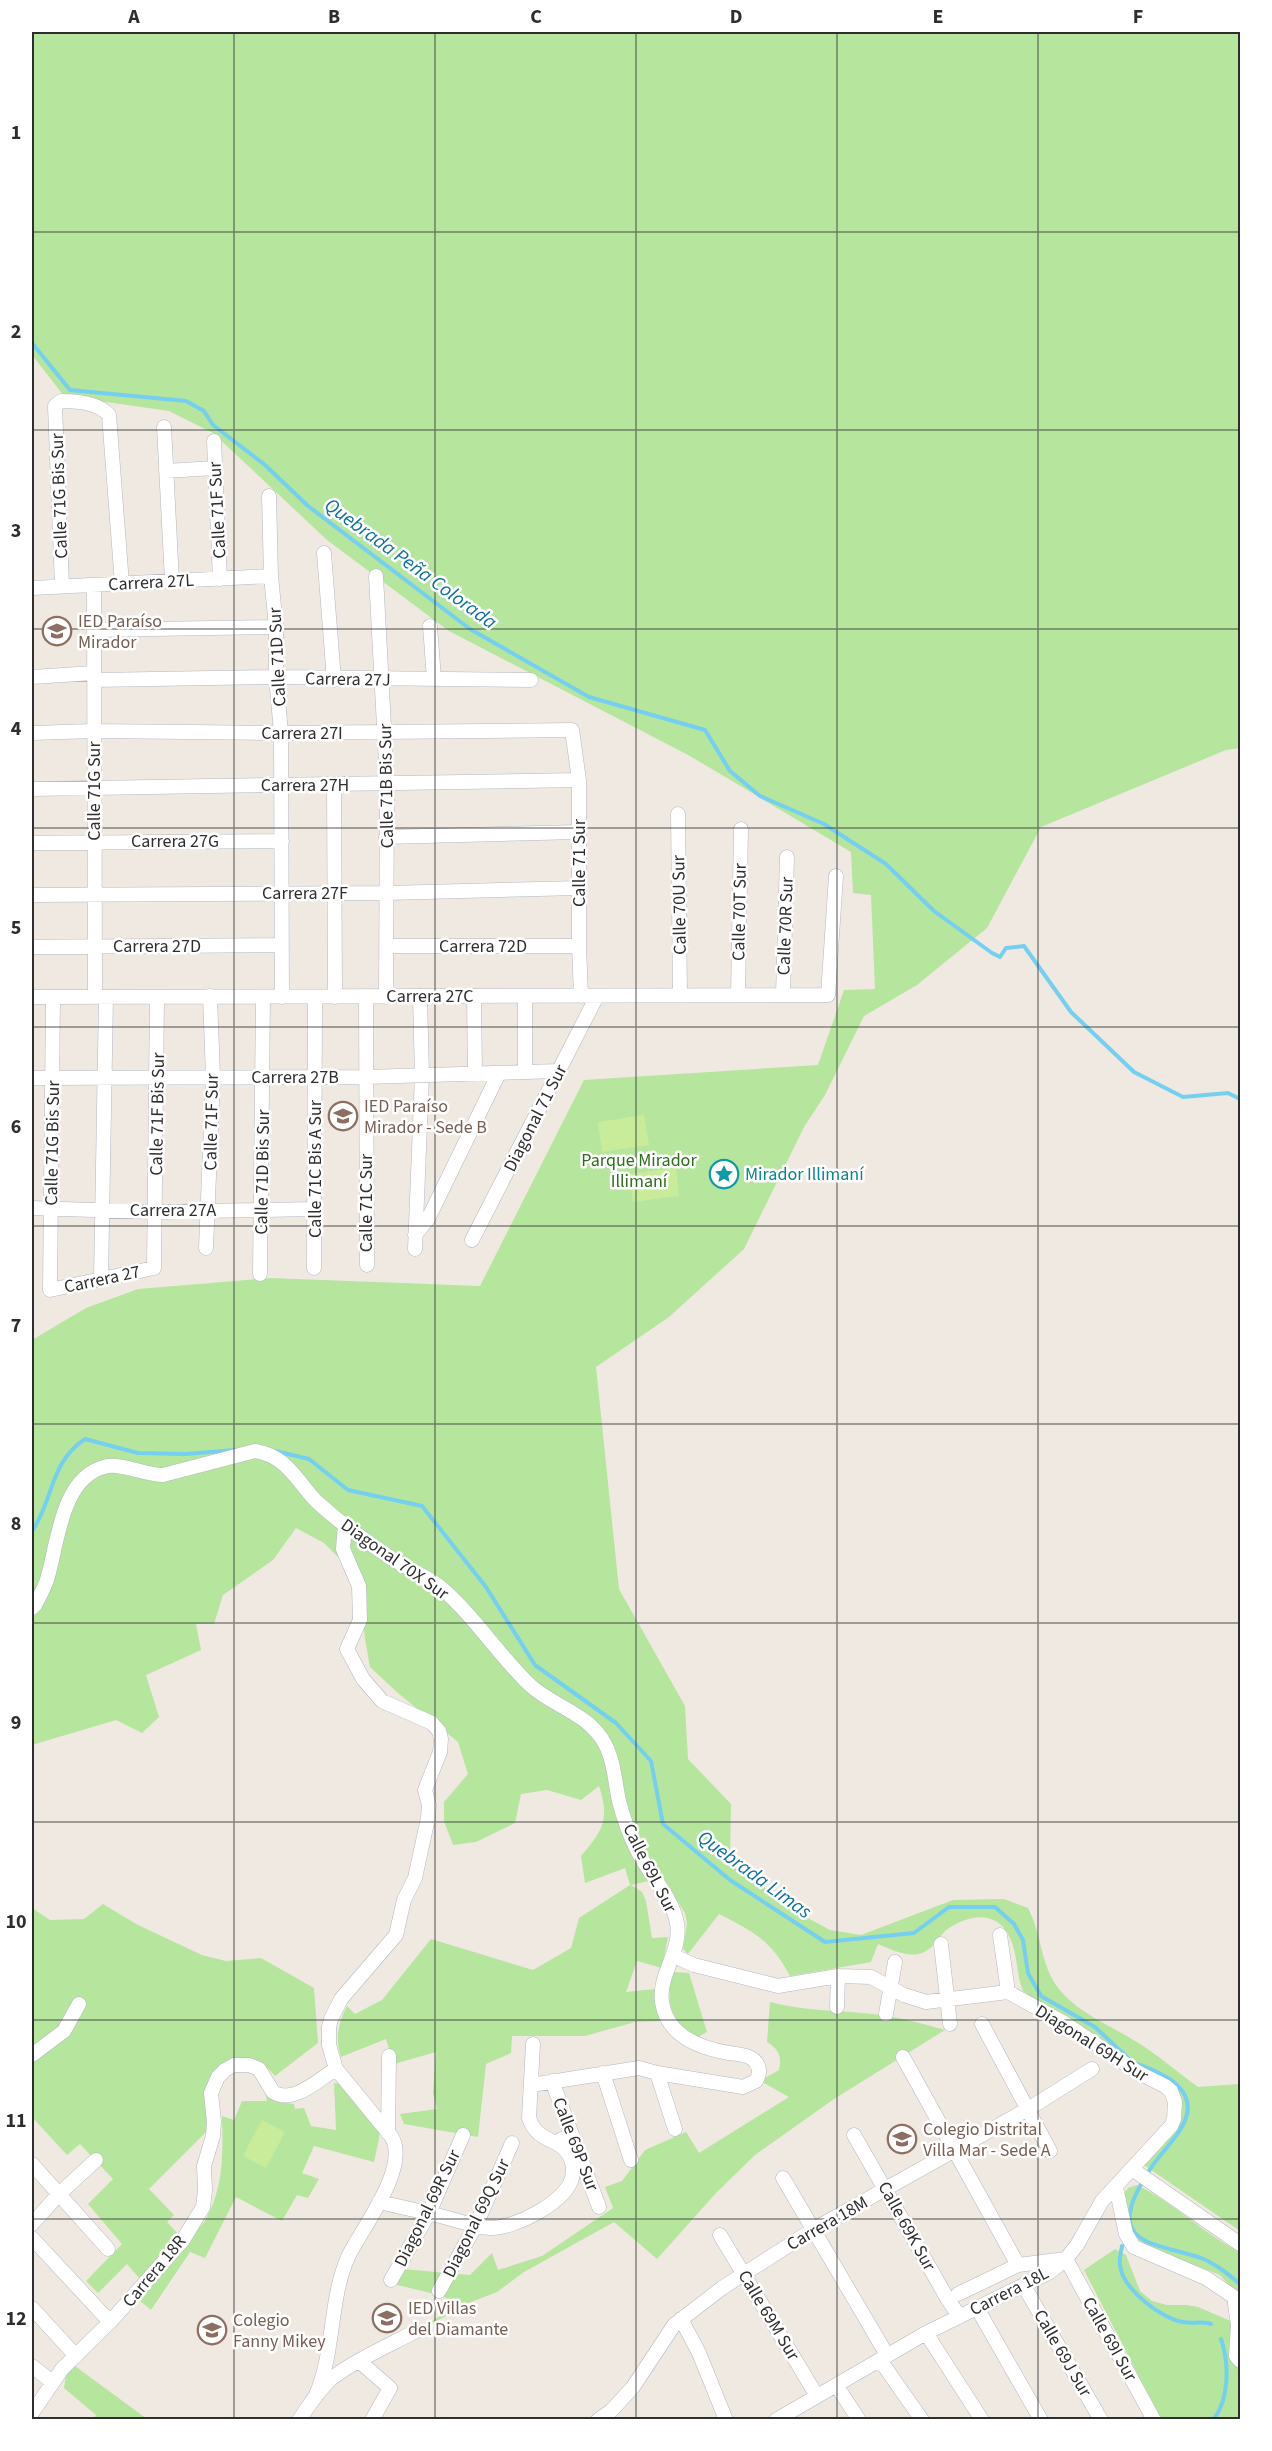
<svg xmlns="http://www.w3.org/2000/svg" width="1272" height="2451" viewBox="0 0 1272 2451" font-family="'Source Sans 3',sans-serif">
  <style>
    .green { fill: #b6e59e }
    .pitch { fill: #c9ec9a }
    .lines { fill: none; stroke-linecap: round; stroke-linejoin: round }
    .stream { stroke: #75cff0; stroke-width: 4 }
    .minor-casing { stroke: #b4b7c1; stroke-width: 15 }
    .minor { stroke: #fff; stroke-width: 14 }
    .grid { fill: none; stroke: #2e2e2e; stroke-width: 1.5; stroke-opacity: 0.55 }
    .labels { text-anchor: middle; stroke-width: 5; stroke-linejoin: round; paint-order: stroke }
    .street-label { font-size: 18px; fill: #2e2e2e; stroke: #fff }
    .education-label { font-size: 18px; fill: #785e54; stroke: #fff; text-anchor: start }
    .park-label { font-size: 18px; fill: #2c6e1b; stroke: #fff }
    .culture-label { font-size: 18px; fill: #0d838f; stroke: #fff; text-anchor: start }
    .water-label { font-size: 20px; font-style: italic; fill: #0d6fa3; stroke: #fff }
    .neatline { fill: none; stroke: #2e2e2e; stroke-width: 2 }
    .grid-label { font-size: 20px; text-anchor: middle; font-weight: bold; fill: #2e2e2e }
  </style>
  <rect width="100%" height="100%" fill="#efe9e1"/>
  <path class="green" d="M 32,32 L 1240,32 L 1240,748 L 1226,750 L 1041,827 L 987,928 L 917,985 L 864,1016 L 825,1095 L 804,1127 L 744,1249 L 669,1317 L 596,1367 L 619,1589 L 685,1706 L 688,1759 L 731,1804 L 730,1860 L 793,1910 L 830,1930 L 861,1935 L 953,1900 L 1004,1899 L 1028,1908 C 1042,1934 1040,1965 1059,1989 C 1078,2013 1110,2025 1135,2041 C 1157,2054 1177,2072 1198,2087 L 1240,2084 L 1240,2231 L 1144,2165 C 1161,2147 1183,2130 1181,2104 L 1023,1991 C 1016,1974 1018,1955 1010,1938 C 998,1910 970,1914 949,1928 C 940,1934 935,1946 926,1951 C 911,1960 893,1950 878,1944 L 871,1962 L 790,1976 C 771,1940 754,1932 719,1914 L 688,1954 L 683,1949 L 687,1923 L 685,1913 L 662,1878 L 631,1885 L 642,1892 L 646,1901 L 652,1938 L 668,1937 L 662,1968 L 637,1961 L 626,1992 L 655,1989 L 654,1999 L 660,2021 L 635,2022 L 585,2036 L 512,2036 L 511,2053 L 486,2064 L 478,2137 L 404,2124 L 400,2114 L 437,2109 L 433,2093 L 436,2052 L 394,2064 L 386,2039 L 341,2057 C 335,2039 338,2023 347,2006 L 355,2014 L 382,2000 L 431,1939 L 533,1970 L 571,1948 L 579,1918 L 630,1885 L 625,1868 L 585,1883 L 581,1856 C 603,1830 610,1820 599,1786 L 581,1800 L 547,1790 L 521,1794 L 515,1823 L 476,1842 L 453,1845 L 444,1821 L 444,1802 L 468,1774 L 458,1742 L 398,1693 L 370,1667 L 365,1639 L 360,1589 L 347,1566 L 324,1543 L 296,1528 L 273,1560 L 223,1595 L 214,1624 L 196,1624 L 201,1650 L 146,1675 L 159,1717 L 142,1733 L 116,1720 L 32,1745 L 32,1340 L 86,1308 L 138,1289 L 270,1278 L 480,1286 L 584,1080 L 818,1065 L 844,990 L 875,989 L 871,895 L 853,893 L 851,852 L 690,756 L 449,631 L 327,540 L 213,433 L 169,411 L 64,396 L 32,355 Z
    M 103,1904 L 138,1925 L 202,1955 L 226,1961 L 261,1958 L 314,1988 L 318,2043 L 275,2076 C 259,2056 226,2048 213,2076 C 208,2086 211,2114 211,2127 L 149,2189 L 174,2215 L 167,2222 L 179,2235 L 140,2279 L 127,2264 L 98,2293 L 86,2281 L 122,2244 L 88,2204 L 113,2179 L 80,2144 L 67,2155 L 32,2117 L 32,1908 L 50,1920 L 84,1919 Z
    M 673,1972 L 689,1973 L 707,2032 L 695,2039 C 670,2022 665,2000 673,1972 Z
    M 770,2002 C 809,2012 843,2010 881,2015 C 903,2018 924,2024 945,2030 L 834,2099 L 755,2155 L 716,2193 L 657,2259 L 614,2222 L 524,2272 L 497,2292 L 461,2306 L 455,2312 L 416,2331 L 456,2306 L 443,2296 L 385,2282 L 391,2268 L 470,2275 L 492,2253 L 498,2270 L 542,2256 L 613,2208 L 605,2187 L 622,2181 L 645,2150 L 686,2132 L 699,2153 L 789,2097 L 760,2081 L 779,2070 C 782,2057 779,2049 767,2042 Z
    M 334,2083 L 341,2084 L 380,2125 L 379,2139 L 374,2162 L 314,2146 L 302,2173 L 319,2179 L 308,2198 L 297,2195 L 282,2221 L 236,2197 L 205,2258 L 190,2252 L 151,2310 L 139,2300 L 205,2221 C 224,2187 223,2154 222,2116 L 234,2120 L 242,2101 L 267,2101 L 264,2088 L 278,2102 L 294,2104 L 295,2109 L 304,2108 L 311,2126 L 336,2130 Z
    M 1137,2185 C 1174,2203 1204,2234 1240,2252 L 1240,2304 L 1236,2294 L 1220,2275 L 1136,2242 L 1125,2228 L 1121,2198 L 1128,2188 Z
    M 1115,2249 L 1126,2255 L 1140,2291 L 1152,2301 L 1167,2305 L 1187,2305 L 1198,2307 L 1240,2325 L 1240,2419 L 1161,2419 L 1084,2270 Z
    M 75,2366 L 147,2419 L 94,2419 L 96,2415 L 64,2388 L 66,2375 Z"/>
  <path class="pitch" d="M 644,1115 L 649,1145 L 602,1152 L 598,1122 Z
    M 676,1168 L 679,1196 L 633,1202 L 629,1174 Z
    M 262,2120 L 285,2132 L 266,2168 L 243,2156 Z"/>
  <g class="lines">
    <path class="stream" d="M 32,343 L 70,390 L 186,401 L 204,411 L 213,425 L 265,465 L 308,506 L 470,629 L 589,697 L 705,730 L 730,771 L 760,796 L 824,824 L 886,864 L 934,911 L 992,953 L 1000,957 L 1006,948 L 1024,946 L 1071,1012 L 1134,1072 L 1183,1097 L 1228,1093 L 1240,1099
      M 275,1451 L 309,1459 L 348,1490 L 422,1506 L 486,1587 L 535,1665 L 616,1723 L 651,1761 L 663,1824 L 730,1880 L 825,1942 L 914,1933 L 949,1907 L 995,1907 L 1014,1924 L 1023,1940 L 1028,1973 L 1041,1996 L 1095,2027 L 1128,2058
      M 32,1531 C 54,1500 49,1463 85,1439 L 138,1453 L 186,1454 L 235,1450
      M 1134,2063 C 1164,2073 1205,2091 1180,2130 C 1170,2146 1156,2158 1147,2174
      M 1143,2181 C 1104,2246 1158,2243 1201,2258 C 1216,2264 1228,2274 1240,2284
      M 1122,2246 C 1121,2252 1119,2259 1120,2265 C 1122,2288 1161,2319 1183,2322 C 1193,2324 1201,2321 1211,2324
      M 1213,2420 C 1230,2399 1229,2362 1221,2339"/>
    <g class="minor-casing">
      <path id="minor" d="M 164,427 L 172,581
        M 214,441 L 220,579
        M 166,471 L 215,468
        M 269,496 L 271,576 L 276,627 L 276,677 L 281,733 L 282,997
        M 324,553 L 334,680
        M 376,576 L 387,783 L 386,997
        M 94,585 L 95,996
        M 62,586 L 55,406 L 61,401 C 76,401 99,403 109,415 L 122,584
        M 32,588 L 271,576
        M 430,626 L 434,679
        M 94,630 L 276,627
        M 32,677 L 94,673
        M 94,680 L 276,677 L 531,680
        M 32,733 L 94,731 L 281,733 L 572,730 L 579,780 L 579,946 L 581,996
        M 334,785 L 335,997
        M 32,789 L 579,780
        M 678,814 L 680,995
        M 386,837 L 579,832
        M 32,843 L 282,841
        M 32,895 L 387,893 L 579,888
        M 388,946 L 579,946
        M 32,947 L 282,945
        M 738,995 L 741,829
        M 783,995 L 787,857
        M 474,996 L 475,1073
        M 525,996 L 525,1072
        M 32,997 L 828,995 L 836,876
        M 53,997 L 50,1290 L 154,1268 L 157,997
        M 366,997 L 367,1265
        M 32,1078 L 366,1077 L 559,1071
        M 32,1208 L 155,1212 L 314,1209
        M 415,1235 L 428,1219 L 499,1073
        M 472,1240 L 597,996
        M 206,1248 L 213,1077 L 210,996
        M 415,1249 L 422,1075 L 420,996
        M 314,1268 L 315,997
        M 260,1274 L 263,997
        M 101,1280 L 106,997
        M 32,1608 L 35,1605 C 40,1595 46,1586 48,1576 C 58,1541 62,1478 104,1467 C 120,1462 145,1475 163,1475 L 255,1451 C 287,1456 296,1480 316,1501 C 327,1511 339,1521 351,1530 C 366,1540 380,1552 396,1561 C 409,1570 426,1576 439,1586 C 474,1615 498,1655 531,1686 C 556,1708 588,1713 605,1744 C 614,1761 615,1782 619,1801 C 623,1817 629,1833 636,1848 C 647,1873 672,1895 677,1923 C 682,1951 658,1975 662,2002 C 667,2036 699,2048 729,2053 C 735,2054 745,2054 751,2058 C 760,2063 761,2073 756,2081 L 743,2087 L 657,2073 L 639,2068 L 531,2085
        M 1000,1935 L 1008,1992
        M 941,1944 L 950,2024
        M 674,1956 L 694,1965 L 778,1986 L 838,1976 L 871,1977 L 904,1995 L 926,2002 L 1008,1992
        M 837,2007 L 838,1976
        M 886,2014 L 895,1962
        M 982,2024 L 1050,2151
        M 533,2044 L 529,2118 C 534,2133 543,2137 556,2143 L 562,2139
        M 32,2055 L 64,2031 L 79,2004
        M 903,2057 L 1018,2265
        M 603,2073 L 631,2160
        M 657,2073 L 675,2129
        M 552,2081 L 599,2207
        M 388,2133 L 389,2056
        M 854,2135 L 947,2298 L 959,2316
        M 32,2164 L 108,2249
        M 1132,2169 L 1240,2244
        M 783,2178 L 887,2355
        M 1116,2187 L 1126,2234 L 1134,2247 L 1206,2278 L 1234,2297 L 1238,2325 L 1236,2356 L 1240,2361
        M 379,2202 C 405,2208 430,2213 455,2220 C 466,2223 479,2228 490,2228 C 514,2229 566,2202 572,2178 C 575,2163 569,2150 556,2143
        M 32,2224 L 58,2195 L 96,2160
        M 720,2235 L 817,2396
        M 32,2238 L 110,2322
        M 391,2280 L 429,2213 L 463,2135
        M 1024,2286 L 1101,2420
        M 439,2291 L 476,2225 L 512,2143
        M 958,2294 L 1018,2265 L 1066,2259 L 1154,2420
        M 32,2308 L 76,2356
        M 977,2308 L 1041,2420
        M 681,2319 L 699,2353 L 726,2420
        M 926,2333 L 982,2420
        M 880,2360 L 922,2420
        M 360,2362 L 390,2388 L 372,2420
        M 32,2366 L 52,2382
        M 836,2385 L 859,2420
        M 316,2395 C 335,2351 329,2300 348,2257 C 362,2228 411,2166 391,2136 L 336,2069 L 329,2045 L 329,2027 L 331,2019 L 341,1999 L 396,1935 L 404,1900 L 415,1878 L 428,1818 L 429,1805 L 425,1790 L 440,1752 L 441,1739 L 439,1731 L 432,1723 L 382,1701 L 363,1679 L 347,1649 L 360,1620 L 359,1586 L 343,1549 L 345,1525
        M 32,2413 L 62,2369 L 110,2322 L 183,2240 L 203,2207 L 205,2190 L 204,2166 L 213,2136 L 214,2122 L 211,2093 L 218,2077 L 225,2070 L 234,2065 L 249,2065 L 259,2069 L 273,2092 C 293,2105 319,2079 336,2069
        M 299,2420 C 309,2405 318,2391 331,2379 C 351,2362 392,2344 416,2331
        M 598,2420 L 611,2411 L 633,2387 L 674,2325 L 722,2288 L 814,2229 L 1028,2109 L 1092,2069
        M 776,2420 L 926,2333 L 1050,2272 L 1066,2259 L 1077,2245 L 1102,2201 L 1171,2126 L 1174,2119 L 1175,2102 L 1171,2091 L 1165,2086 L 1139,2073 L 1066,2024 L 1008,1992"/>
    </g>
    <use href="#minor" class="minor"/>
  </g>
  <path class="grid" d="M 234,32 L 234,2420M 435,32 L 435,2420M 636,32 L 636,2420M 837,32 L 837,2420M 1038,32 L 1038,2420M 32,232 L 1240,232M 32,430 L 1240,430M 32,629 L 1240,629M 32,828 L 1240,828M 32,1027 L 1240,1027M 32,1226 L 1240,1226M 32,1424 L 1240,1424M 32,1623 L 1240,1623M 32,1822 L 1240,1822M 32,2020 L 1240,2020M 32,2219 L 1240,2219"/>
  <defs>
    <g id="school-ring" transform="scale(1.5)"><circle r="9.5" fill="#fff" stroke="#8d6e63" stroke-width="1.5"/><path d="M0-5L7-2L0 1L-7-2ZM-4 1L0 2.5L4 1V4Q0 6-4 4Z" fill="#8d6e63"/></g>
    <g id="sight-ring" transform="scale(1.5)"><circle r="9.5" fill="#fff" stroke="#0f9aa8" stroke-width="1.5"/><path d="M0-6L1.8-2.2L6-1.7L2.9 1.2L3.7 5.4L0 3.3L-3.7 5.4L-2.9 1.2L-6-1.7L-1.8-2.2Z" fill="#0f9aa8"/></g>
  </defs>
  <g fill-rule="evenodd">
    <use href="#school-ring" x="57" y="631"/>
    <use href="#school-ring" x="343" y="1116"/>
    <use href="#sight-ring" x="724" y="1174"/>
    <use href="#school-ring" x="902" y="2139"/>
    <use href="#school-ring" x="387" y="2318"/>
    <use href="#school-ring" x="212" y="2330"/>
  </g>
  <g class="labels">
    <g class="street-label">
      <text transform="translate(59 496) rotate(-92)" y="6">Calle 71G Bis Sur</text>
      <text transform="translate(217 510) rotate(-93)" y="6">Calle 71F Sur</text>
      <text transform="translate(151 582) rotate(-3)" y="6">Carrera 27L</text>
      <text transform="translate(277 657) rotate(-93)" y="6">Calle 71D Sur</text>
      <text transform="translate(348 679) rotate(1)" y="6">Carrera 27J</text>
      <text x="302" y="739">Carrera 27I</text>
      <text x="305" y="791">Carrera 27H</text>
      <text transform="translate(386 786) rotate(-91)" y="6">Calle 71B Bis Sur</text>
      <text transform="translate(94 791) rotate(-90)" y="6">Calle 71G Sur</text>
      <text x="175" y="847">Carrera 27G</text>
      <text transform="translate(579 863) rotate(-90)" y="6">Calle 71 Sur</text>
      <text x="305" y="899">Carrera 27F</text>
      <text transform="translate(679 905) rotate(-91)" y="6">Calle 70U Sur</text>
      <text transform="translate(739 912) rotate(-89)" y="6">Calle 70T Sur</text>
      <text transform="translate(785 926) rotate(-88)" y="6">Calle 70R Sur</text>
      <text x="157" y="952">Carrera 27D</text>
      <text x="483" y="952">Carrera 72D</text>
      <text x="430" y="1002">Carrera 27C</text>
      <text x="295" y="1083">Carrera 27B</text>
      <text transform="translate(157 1114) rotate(-89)" y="6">Calle 71F Bis Sur</text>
      <text transform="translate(535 1118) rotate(-63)" y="6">Diagonal 71 Sur</text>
      <text transform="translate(211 1122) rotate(-89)" y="6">Calle 71F Sur</text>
      <text transform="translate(52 1143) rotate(-89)" y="6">Calle 71G Bis Sur</text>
      <text transform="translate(315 1169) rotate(-90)" y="6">Calle 71C Bis A Sur</text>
      <text transform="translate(262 1172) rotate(-89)" y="6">Calle 71D Bis Sur</text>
      <text transform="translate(366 1203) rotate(-90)" y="6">Calle 71C Sur</text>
      <text x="173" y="1216">Carrera 27A</text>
      <text transform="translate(102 1279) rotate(-12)" y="6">Carrera 27</text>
      <text transform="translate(395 1559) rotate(35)" y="6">Diagonal 70X Sur</text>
      <text transform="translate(650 1868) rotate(63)" y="6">Calle 69L Sur</text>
      <text transform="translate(1092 2043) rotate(32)" y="6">Diagonal 69H Sur</text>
      <text transform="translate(576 2144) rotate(69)" y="6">Calle 69P Sur</text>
      <text transform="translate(427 2208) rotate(-64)" y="6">Diagonal 69R Sur</text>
      <text transform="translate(476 2218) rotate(-64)" y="6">Diagonal 69Q Sur</text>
      <text transform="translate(827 2223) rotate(-30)" y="6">Carrera 18M</text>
      <text transform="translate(907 2226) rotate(61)" y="6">Calle 69K Sur</text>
      <text transform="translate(154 2271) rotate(-50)" y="6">Carrera 18R</text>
      <text transform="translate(1009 2291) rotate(-27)" y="6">Carrera 18L</text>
      <text transform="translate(769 2315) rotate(59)" y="6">Calle 69M Sur</text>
      <text transform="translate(1110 2339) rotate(61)" y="6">Calle 69I Sur</text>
      <text transform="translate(1063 2353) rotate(60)" y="6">Calle 69J Sur</text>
    </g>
    <g class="education-label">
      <text x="78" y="627">IED Paraíso<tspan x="78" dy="21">Mirador</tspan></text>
      <text x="364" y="1112">IED Paraíso<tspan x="364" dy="21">Mirador - Sede B</tspan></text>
      <text x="923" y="2135">Colegio Distrital<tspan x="923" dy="21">Villa Mar - Sede A</tspan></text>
      <text x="408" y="2314">IED Villas<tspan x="408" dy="21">del Diamante</tspan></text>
      <text x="233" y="2326">Colegio<tspan x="233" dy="21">Fanny Mikey</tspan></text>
    </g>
    <g class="park-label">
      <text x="639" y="1166">Parque Mirador<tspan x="639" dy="21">Illimaní</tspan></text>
    </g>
    <g class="culture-label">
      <text x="745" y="1180">Mirador Illimaní</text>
    </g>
    <g class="water-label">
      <text transform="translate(411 563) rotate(36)" y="7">Quebrada Peña Colorada</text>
      <text transform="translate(755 1874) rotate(36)" y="7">Quebrada Limas</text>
    </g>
  </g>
  <rect width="1272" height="2451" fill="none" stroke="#ffffff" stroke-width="66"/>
  <rect x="33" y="33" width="1206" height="2385" class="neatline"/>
  <g class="grid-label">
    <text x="134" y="23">A</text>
    <text x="334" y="23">B</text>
    <text x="536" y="23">C</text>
    <text x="736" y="23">D</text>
    <text x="938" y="23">E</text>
    <text x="1138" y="23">F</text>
    <text x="16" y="139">1</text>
    <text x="16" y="338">2</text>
    <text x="16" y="537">3</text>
    <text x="16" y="735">4</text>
    <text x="16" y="934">5</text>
    <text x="16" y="1133">6</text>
    <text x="16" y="1332">7</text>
    <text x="16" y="1530">8</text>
    <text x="16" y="1729">9</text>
    <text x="16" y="1928">10</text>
    <text x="16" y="2127">11</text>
    <text x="16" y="2325">12</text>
  </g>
</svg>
